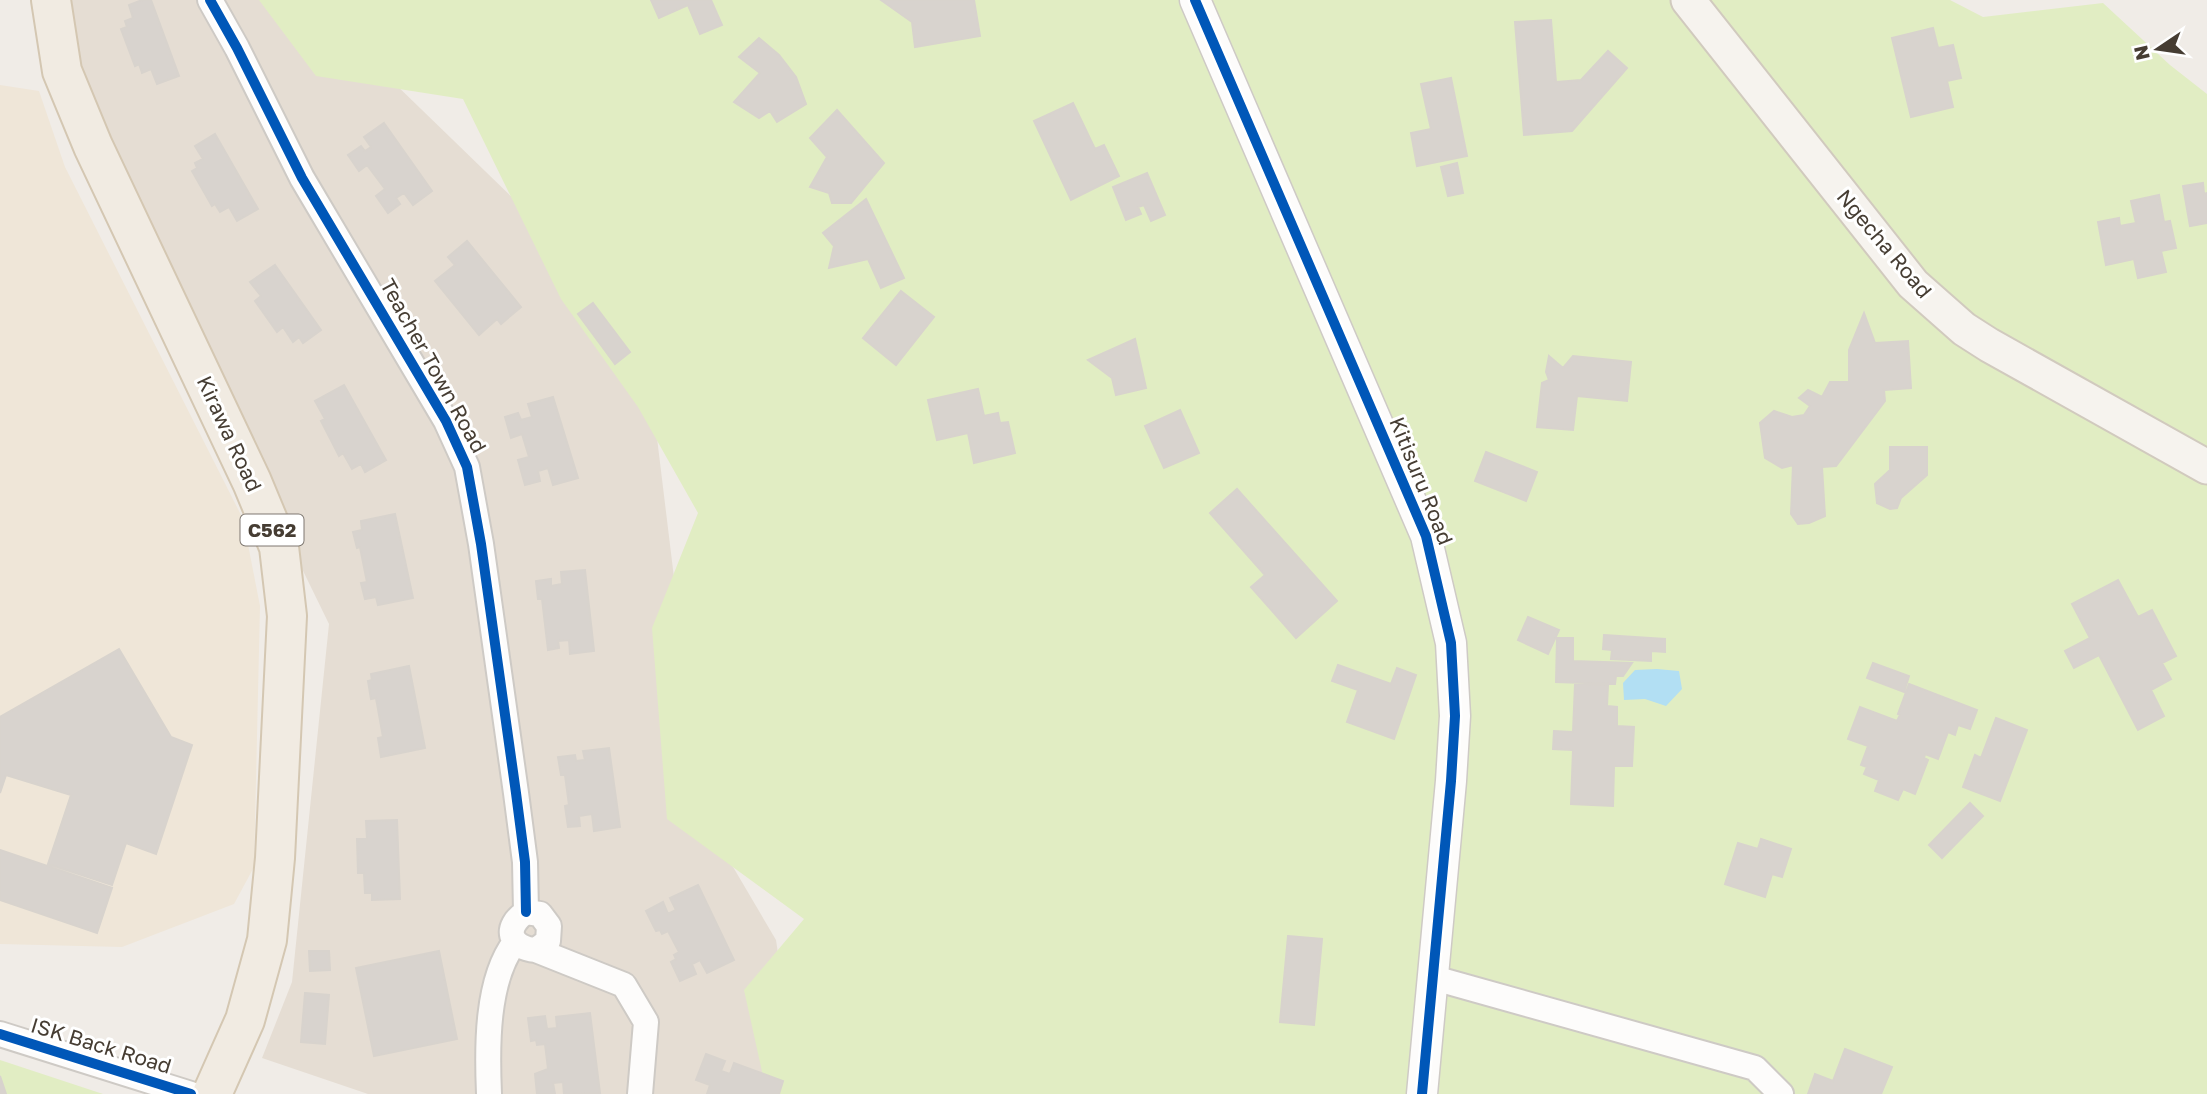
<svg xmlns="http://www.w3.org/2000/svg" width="2207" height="1094" viewBox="0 0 2207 1094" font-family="'Golos Text',sans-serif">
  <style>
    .residential { fill: #e5ddd3 }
    .education { fill: #efe6d8 }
    .green { fill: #e1edc3 }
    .water { fill: #b2dff3 }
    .building { fill: #d8d3ce; stroke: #d8d3cd; stroke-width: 2 }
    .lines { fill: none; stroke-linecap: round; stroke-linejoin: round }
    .minor-casing { stroke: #cecac5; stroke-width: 28 }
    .tertiary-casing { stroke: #cecac5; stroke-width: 33 }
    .secondary-casing { stroke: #d1cabe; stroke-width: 37 }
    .primary-casing { stroke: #d4c7b2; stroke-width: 42 }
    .minor { stroke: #fdfcfb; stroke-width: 24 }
    .tertiary { stroke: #fdfcfb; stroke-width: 30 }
    .secondary { stroke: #f6f3ee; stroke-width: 33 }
    .primary { stroke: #f1ebe2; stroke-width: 38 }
    .cycleway-casing { stroke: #fff; stroke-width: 15 }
    .cycleway { stroke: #0057b8; stroke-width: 10 }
    .labels { text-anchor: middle; stroke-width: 6; stroke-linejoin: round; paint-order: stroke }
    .shield { fill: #fff; stroke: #7e7770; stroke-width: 2 }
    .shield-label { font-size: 19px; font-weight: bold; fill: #463d33 }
    .street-label { font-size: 21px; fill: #463d33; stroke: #fff }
  </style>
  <rect width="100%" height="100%" fill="#f0ece7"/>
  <path class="residential" d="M 57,0 L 320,0 L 322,13 L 521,206 L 639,290 L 703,816 L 776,940 L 799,1094 L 368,1094 L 262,1058 L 292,982 L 329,624 L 57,67 Z"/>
  <path class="education" d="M 0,85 L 39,91 L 65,167 L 243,519 L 260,606 L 254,867 L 234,904 L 122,947 L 0,944 Z"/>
  <path class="green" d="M 259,0 L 1950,0 L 1983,17 L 2103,3 L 2170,65 L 2207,94 L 2207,1094 L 767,1094 L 744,990 L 804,919 L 667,819 L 652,628 L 698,513 L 638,407 L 561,299 L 463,99 L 316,76 Z
    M 0,1060 L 103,1094 L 0,1094 Z"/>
  <path class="water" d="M 1657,669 L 1679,671 L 1682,689 L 1666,706 L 1645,699 L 1624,700 L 1623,683 L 1635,670 Z"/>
  <path class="building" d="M 142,0 L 151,0 L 179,76 L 157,84 L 151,69 L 142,73 L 139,64 L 135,66 L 121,29 L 127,27 L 125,21 L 133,18 L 129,5 Z
    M 651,0 L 711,0 L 722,25 L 700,34 L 688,5 L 659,18 Z
    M 881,0 L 974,0 L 980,36 L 915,47 L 912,22 Z
    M 1551,20 L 1556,82 L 1581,80 L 1608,51 L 1627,68 L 1572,131 L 1524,135 L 1515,22 Z
    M 1933,28 L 1938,48 L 1953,45 L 1961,78 L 1947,81 L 1953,107 L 1911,117 L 1892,38 Z
    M 759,38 L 779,55 L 796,77 L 806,104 L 777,122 L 770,111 L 759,118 L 734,102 L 760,73 L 739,57 Z
    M 1451,78 L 1467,156 L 1417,166 L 1411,133 L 1431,129 L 1421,84 Z
    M 1073,103 L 1095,149 L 1104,145 L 1119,176 L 1071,200 L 1034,121 Z
    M 837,110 L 884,163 L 851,203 L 832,203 L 829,193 L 810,187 L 827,157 L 810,138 Z
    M 384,123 L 432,191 L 413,205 L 404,193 L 396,198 L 400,204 L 388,213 L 376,196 L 385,189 L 367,165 L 359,171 L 348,155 L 361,146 L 365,151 L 371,147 L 364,137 Z
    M 215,134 L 258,209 L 237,221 L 229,207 L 220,212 L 215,204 L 212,206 L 192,171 L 197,168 L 195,163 L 203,159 L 195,146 Z
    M 1457,163 L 1463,193 L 1448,196 L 1441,167 Z
    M 1147,173 L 1165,215 L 1151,221 L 1144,205 L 1138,207 L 1141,214 L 1126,220 L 1113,187 Z
    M 2203,183 L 2204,194 L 2207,193 L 2207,223 L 2190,226 L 2183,186 Z
    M 2159,195 L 2164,222 L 2170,221 L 2176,248 L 2161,251 L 2166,272 L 2138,278 L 2134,259 L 2106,265 L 2098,222 L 2119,218 L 2120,226 L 2136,223 L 2131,201 Z
    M 866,199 L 904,278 L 881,288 L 868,259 L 829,268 L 834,246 L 823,233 Z
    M 467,241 L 521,307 L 501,324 L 497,319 L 479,335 L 435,281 L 455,265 L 448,257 Z
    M 275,265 L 321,330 L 303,343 L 299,337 L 293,342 L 283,327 L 277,332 L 255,301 L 261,296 L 250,282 Z
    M 901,291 L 934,317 L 896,365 L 863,338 Z
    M 593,303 L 630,352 L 615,364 L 578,314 Z
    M 1864,313 L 1875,343 L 1908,341 L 1911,388 L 1884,390 L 1885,401 L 1836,466 L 1822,467 L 1825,516 L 1809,523 L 1798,524 L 1791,514 L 1793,465 L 1782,468 L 1765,458 L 1760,423 L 1774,411 L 1792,417 L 1804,415 L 1810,406 L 1799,398 L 1808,390 L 1822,397 L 1830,382 L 1849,382 L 1849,350 Z
    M 1135,339 L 1146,388 L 1116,395 L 1112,378 L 1088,360 Z
    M 1549,356 L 1563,368 L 1573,356 L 1631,362 L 1627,401 L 1577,396 L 1573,430 L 1537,427 L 1542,383 L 1549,380 L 1546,372 Z
    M 344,385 L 386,460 L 365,472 L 361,464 L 352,469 L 343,453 L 339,456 L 321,421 L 325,419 L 315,401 Z
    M 978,389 L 984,416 L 998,413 L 1000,423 L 1008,422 L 1015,453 L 974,463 L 968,433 L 937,440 L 928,400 Z
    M 553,397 L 578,478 L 553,485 L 548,468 L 538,471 L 540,481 L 525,485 L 518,460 L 529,457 L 522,434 L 511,438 L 505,417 L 518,413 L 521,420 L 532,417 L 528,404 Z
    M 1180,410 L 1199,453 L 1164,468 L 1145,426 Z
    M 1890,447 L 1927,447 L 1927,475 L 1901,498 L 1897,508 L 1890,509 L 1877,503 L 1875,484 L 1890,470 Z
    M 1486,452 L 1537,472 L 1526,501 L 1475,481 Z
    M 1237,489 L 1337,601 L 1296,638 L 1251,587 L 1265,575 L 1210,513 Z
    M 395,514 L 413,598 L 378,605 L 376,597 L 365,599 L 361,583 L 367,582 L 360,547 L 357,548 L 353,532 L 362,530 L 361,521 Z
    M 585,570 L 594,651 L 570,654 L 569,640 L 558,641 L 559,648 L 548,650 L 542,599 L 538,599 L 536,581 L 551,579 L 551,586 L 562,584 L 561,572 Z
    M 2118,580 L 2138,617 L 2152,610 L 2176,656 L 2162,663 L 2171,679 L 2151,690 L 2164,716 L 2138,730 L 2099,655 L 2074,668 L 2065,651 L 2090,638 L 2072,604 Z
    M 1528,617 L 1559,630 L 1548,654 L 1518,640 Z
    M 1604,635 L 1665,639 L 1665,652 L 1651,651 L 1651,661 L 1611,659 L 1612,650 L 1603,649 Z
    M 1557,638 L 1573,638 L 1573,661 L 1632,663 L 1623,676 L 1616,676 L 1615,684 L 1556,682 Z
    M 119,649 L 171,737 L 192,745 L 156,854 L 126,843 L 112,885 L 48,864 L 71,795 L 6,775 L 0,793 L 0,717 Z
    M 1873,663 L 1909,676 L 1904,692 L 1867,678 Z
    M 1338,665 L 1391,684 L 1397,668 L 1416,675 L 1394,739 L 1347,722 L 1358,690 L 1332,681 Z
    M 409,666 L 425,748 L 381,757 L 378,738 L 383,737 L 376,698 L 371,699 L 368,681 L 372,680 L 371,674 Z
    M 1575,684 L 1608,685 L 1607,706 L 1617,707 L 1617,726 L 1634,727 L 1632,766 L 1614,766 L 1613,806 L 1571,804 L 1573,750 L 1553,749 L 1554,731 L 1573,732 Z
    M 1909,684 L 1977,710 L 1970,729 L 1958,725 L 1955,735 L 1948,732 L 1938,759 L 1925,754 L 1924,758 L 1928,760 L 1915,794 L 1903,789 L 1898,800 L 1875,791 L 1879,780 L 1864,774 L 1867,767 L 1861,765 L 1868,746 L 1848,739 L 1860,707 L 1897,721 L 1900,715 L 1898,714 Z
    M 1996,718 L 2027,730 L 2000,801 L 1963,787 L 1975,755 L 1981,758 Z
    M 609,748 L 620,827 L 594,831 L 592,814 L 579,816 L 580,826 L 568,827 L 565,806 L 569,805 L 565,775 L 561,775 L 558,757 L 575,755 L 576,761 L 585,760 L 583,751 Z
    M 1970,803 L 1983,816 L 1942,858 L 1929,845 Z
    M 397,820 L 400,899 L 372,900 L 372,893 L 365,893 L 364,873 L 358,873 L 357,839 L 367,839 L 366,821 Z
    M 1761,839 L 1791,849 L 1782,877 L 1772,874 L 1765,897 L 1725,884 L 1738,843 L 1758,849 Z
    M 0,850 L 112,888 L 97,933 L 0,900 Z
    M 698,885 L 734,960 L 707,973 L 700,960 L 692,964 L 696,974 L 680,981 L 671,962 L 676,959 L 674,955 L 679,952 L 668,931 L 662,934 L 660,930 L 656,931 L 646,911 L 663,902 L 668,914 L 676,910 L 670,898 Z
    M 1288,936 L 1322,939 L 1314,1025 L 1280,1022 Z
    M 309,951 L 329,951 L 330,970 L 310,971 Z
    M 439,951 L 457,1039 L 374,1056 L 356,968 Z
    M 305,993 L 329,995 L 325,1044 L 301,1042 Z
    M 590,1013 L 600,1093 L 564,1094 L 563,1082 L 553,1083 L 555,1094 L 537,1094 L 535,1074 L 548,1069 L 545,1044 L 537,1045 L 536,1040 L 531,1041 L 528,1018 L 545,1016 L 547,1029 L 557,1028 L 556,1017 Z
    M 1845,1049 L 1892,1067 L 1881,1094 L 1808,1094 L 1815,1074 L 1833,1081 Z
    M 706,1054 L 725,1061 L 721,1071 L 730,1074 L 734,1063 L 783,1081 L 779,1094 L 707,1094 L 710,1085 L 696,1080 Z
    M 0,1076 L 6,1094 L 0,1094 Z"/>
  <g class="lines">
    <g class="minor-casing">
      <path id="minor" d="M 210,0 L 237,48 L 302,178 L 446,421 L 467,467 L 481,544 L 516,793 L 525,862 L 526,912
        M 536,950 L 548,941 L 549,926 L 540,914 L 526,912 C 503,927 509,948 536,950 L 624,985 L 646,1022 L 640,1094
        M 1434,978 L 1755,1068 L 1781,1094
        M 0,1034 L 191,1094
        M 489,1094 C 487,1048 486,980 515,942"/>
    </g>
    <g class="tertiary-casing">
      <path id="tertiary" d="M 1195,0 L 1426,536 L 1451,643 L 1455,716 L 1451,781 L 1422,1094"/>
    </g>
    <g class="secondary-casing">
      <path id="secondary" d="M 1688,0 L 1913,284 L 1964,329 L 1989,345 L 2207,467"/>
    </g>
    <g class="primary-casing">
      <path id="primary" d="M 51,0 L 62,71 L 93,146 L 252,482 L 279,547 L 287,616 L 275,858 L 267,940 L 245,1020 L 212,1094"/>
    </g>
    <use href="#minor" class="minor"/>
    <use href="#tertiary" class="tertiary"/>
    <use href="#secondary" class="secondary"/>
    <use href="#primary" class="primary"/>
    <g class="cycleway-casing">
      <path id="cycleway" d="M 210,0 L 237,48 L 302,178 L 446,421 L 467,467 L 481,544 L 516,793 L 525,862 L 526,912
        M 1195,0 L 1426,536 L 1451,643 L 1455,716 L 1451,781 L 1422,1094
        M 0,1034 L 191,1094"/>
    </g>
    <use href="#cycleway" class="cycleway"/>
  </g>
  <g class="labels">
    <rect class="shield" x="240.5" y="514.5" width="63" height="31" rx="5"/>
    <g class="shield-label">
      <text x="272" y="537">C562</text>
    </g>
    <g class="street-label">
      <text transform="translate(1884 244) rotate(50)" y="7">Ngecha Road</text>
      <text transform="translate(433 366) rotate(61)" y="7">Teacher Town Road</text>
      <text transform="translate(229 434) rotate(65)" y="7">Kirawa Road</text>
      <text transform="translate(1421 481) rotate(68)" y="7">Kitisuru Road</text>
      <text transform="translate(101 1046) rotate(17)" y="7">ISK Back Road</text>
    </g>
  </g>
  <g transform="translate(2158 49) rotate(257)" stroke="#ffffff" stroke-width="5" paint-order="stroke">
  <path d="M0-5L12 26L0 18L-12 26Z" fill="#463d33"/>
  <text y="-10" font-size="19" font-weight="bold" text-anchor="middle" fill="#463d33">N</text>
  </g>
</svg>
